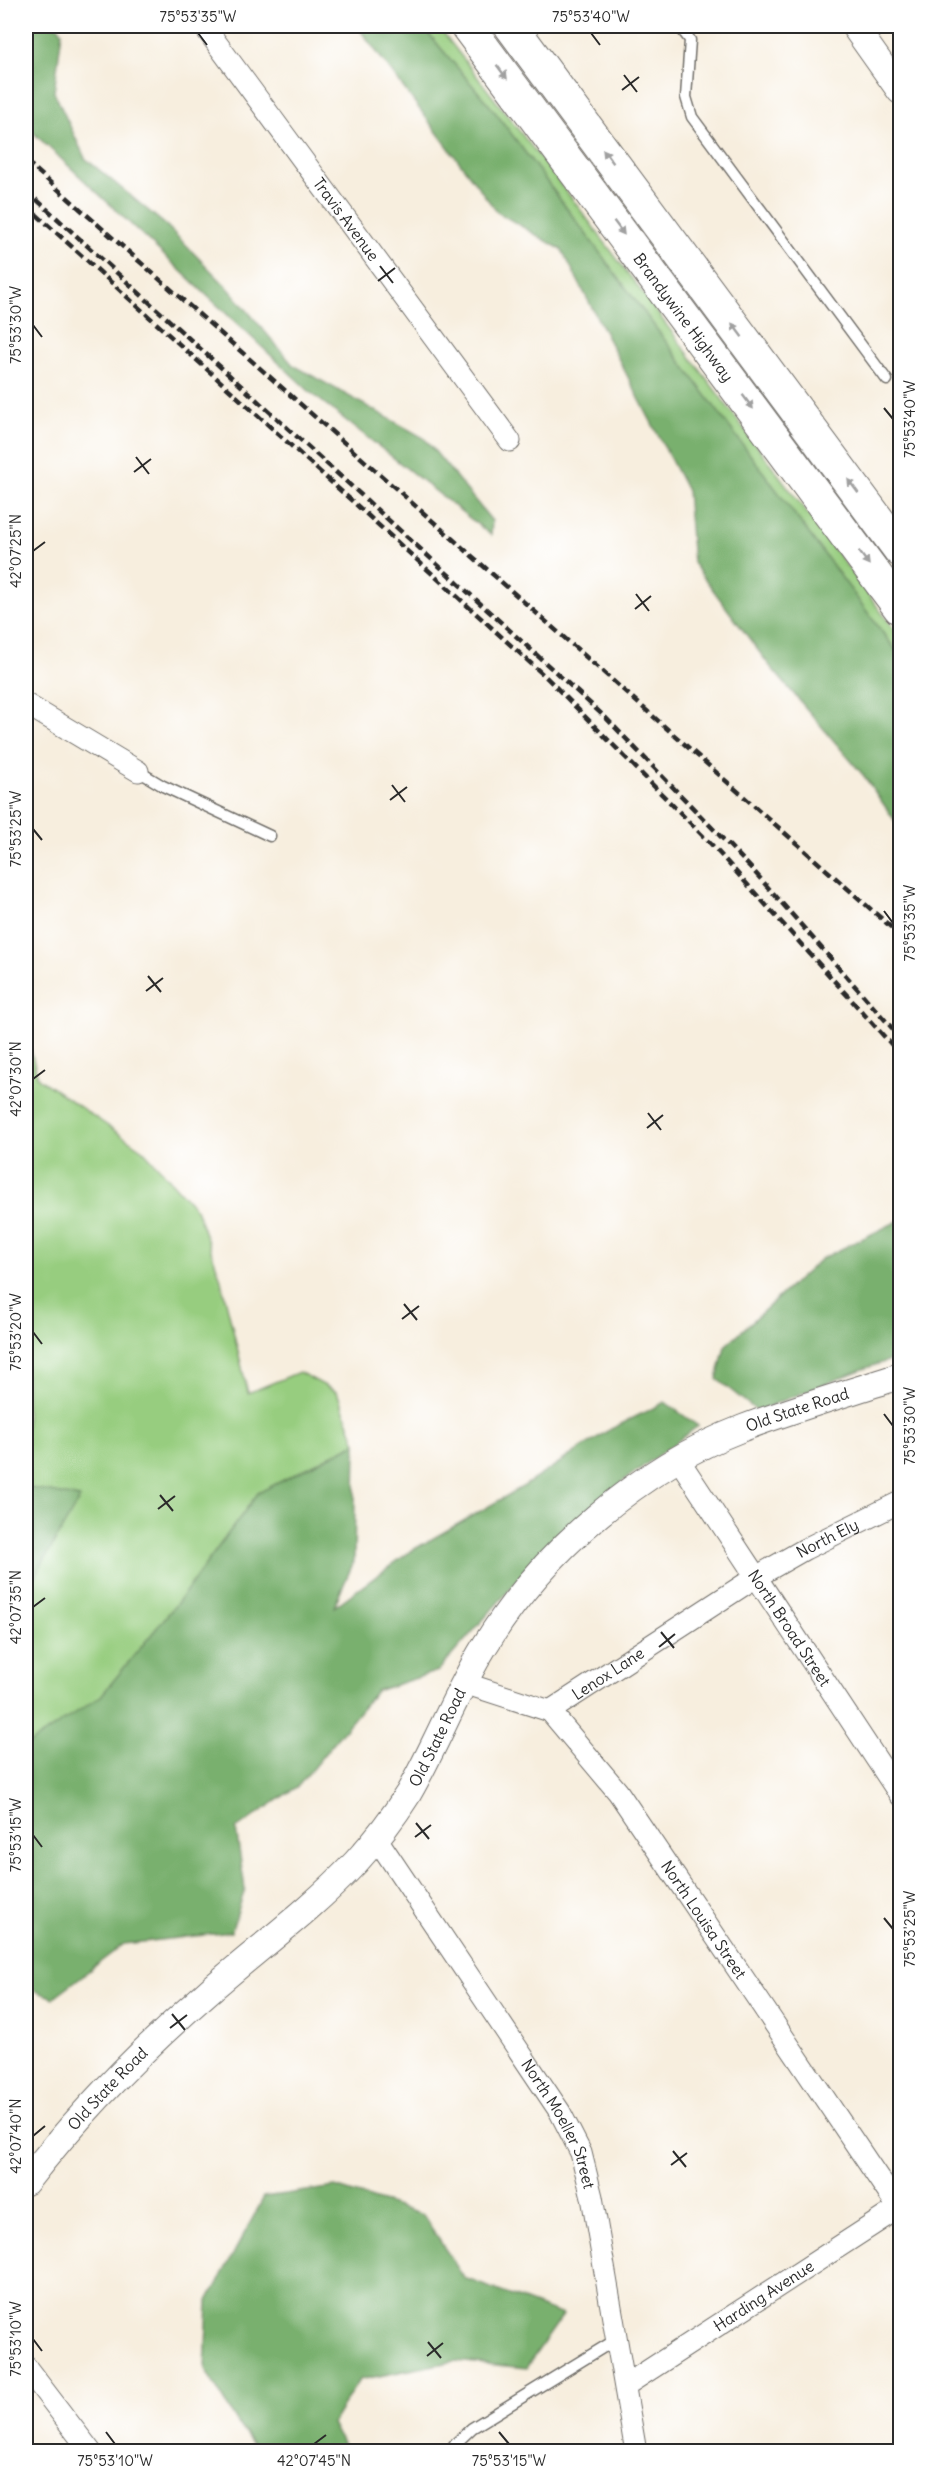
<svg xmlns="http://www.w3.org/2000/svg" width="926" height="2477" viewBox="0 0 926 2477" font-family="Delius,sans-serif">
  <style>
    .green { fill: #97cd7f; stroke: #617c55; stroke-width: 1.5 }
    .forest { fill: #79b06e; stroke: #526e4c; stroke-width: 1.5 }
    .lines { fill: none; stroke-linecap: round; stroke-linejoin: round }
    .service-casing { stroke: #726f6a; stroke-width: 13 }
    .minor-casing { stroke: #726f6a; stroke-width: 23 }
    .tertiary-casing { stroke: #726f6a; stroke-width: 28 }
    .primary-casing { stroke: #726f6a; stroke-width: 35 }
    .service { stroke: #fff; stroke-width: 10 }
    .minor { stroke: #fff; stroke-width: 21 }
    .tertiary { stroke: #fff; stroke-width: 26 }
    .primary { stroke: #fff; stroke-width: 33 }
    .rail { stroke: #2b2b2b; stroke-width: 4.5; stroke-dasharray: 9 4.5; stroke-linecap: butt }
    .oneway { fill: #a0a0a0 }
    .ticks { fill: none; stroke: #2b2b2b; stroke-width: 2 }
    .labels { text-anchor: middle; stroke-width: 6; stroke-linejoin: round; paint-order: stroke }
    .street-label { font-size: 16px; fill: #2b2b2b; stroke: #fff }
    .neatline { fill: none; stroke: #2b2b2b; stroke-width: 2 }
    .ticks-label { font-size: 15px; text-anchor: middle; fill: #2b2b2b }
  </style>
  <rect width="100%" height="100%" fill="#fff"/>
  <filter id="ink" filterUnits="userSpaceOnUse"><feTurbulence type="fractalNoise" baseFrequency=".0167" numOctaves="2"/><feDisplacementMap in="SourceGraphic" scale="12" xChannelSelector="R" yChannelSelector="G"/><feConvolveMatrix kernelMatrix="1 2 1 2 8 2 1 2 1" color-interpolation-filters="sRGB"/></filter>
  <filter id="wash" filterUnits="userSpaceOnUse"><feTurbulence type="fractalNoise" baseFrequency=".008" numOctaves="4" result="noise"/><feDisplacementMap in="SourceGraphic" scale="24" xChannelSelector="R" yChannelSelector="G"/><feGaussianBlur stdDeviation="1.35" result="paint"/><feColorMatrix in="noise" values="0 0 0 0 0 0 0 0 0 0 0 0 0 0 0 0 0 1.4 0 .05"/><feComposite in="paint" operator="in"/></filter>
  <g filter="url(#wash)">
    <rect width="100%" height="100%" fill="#f7eede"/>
    <path class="green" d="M 422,26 L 438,26 L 576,204 L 900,637 L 900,656 L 495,112 Z
      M 26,1033 L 38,1078 L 143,1150 L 196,1209 L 220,1276 L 248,1393 L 299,1372 L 337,1392 L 356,1443 L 258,1493 L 178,1602 L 101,1696 L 26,1746 Z"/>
    <path class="forest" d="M 26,26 L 58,26 L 62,32 L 54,92 L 85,158 L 167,226 L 230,290 L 293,365 L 424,438 L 492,521 L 491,535 L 310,392 L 26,126 Z
      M 357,26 L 422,26 L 495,112 L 900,656 L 900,828 L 864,776 L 769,665 L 693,563 L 687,491 L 562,250 L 497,212 Z
      M 900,1220 L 900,1357 L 863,1369 L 757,1411 L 717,1379 L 725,1346 L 821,1259 Z
      M 665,1402 L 698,1426 L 611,1490 L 533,1563 L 438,1671 L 376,1691 L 299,1785 L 236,1829 L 245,1889 L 231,1932 L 124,1944 L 53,1998 L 26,1987 L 26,1746 L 101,1696 L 178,1602 L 258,1493 L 356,1443 L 354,1561 L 334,1607 L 411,1551 L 524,1486 L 609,1430 Z
      M 26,1487 L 80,1498 L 26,1592 Z
      M 335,2187 L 423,2215 L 464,2278 L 563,2315 L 526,2368 L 455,2361 L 359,2380 L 332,2423 L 346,2451 L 259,2451 L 242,2430 L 205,2369 L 208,2301 L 264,2197 Z"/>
  </g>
  <g filter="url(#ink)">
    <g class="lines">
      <g class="service-casing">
        <path id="service" d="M 679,26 L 690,40 L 686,97 L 692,117 L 887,380
          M 138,771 L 163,786 L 270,836
          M 454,2445 L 472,2428 L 617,2339"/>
      </g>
      <g class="minor-casing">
        <g id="minor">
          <path id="s1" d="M 204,26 L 510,441"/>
          <path d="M 26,704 L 138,771"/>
          <path id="s2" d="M 679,1460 L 900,1795"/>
          <path id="s3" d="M 464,1683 L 550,1711 L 618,1792 L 900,2210"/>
          <path id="s4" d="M 550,1711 L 756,1577 L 805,1549 L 900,1502"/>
          <path id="s5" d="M 377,1839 L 560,2112 L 581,2153 L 592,2197 L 636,2452"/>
          <path d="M 26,2367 L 91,2452"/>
          <path id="s6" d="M 626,2385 L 900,2207"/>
        </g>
      </g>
      <g class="tertiary-casing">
        <g id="tertiary">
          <path d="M 854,26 L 900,91"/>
          <path id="s7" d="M 26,2182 C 81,2111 140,2051 208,1992 C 257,1949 311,1910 356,1862 C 375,1841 393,1818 408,1794 C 436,1746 455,1694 484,1647 C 542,1552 639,1468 743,1428 C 795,1408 848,1393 900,1376"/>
        </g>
      </g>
      <g class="primary-casing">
        <g id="primary">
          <path id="s8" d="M 467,26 L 900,608"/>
          <path d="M 511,26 L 900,550"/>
        </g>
      </g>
      <use href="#service" class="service"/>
      <use href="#minor" class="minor"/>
      <use href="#tertiary" class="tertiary"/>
      <use href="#primary" class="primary"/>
      <path class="rail" d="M 26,161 L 900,935
        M 26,190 L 606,718 L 751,868 L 900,1037
        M 26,205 L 547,678 L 711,844 L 900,1054"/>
    </g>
    <defs><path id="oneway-solid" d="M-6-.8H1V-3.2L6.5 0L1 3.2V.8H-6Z" transform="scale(1.5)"/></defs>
    <g class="oneway">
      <use href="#oneway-solid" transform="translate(502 72) rotate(53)"/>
      <use href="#oneway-solid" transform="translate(608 156) rotate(-127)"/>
      <use href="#oneway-solid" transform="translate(619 228) rotate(53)"/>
      <use href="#oneway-solid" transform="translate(737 330) rotate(-127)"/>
      <use href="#oneway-solid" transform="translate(748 402) rotate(53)"/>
      <use href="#oneway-solid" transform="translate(853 486) rotate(-127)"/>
      <use href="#oneway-solid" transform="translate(864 558) rotate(53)"/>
    </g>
  </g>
  <path class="ticks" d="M 198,33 L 207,45M 591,33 L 600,45M 624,75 L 637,92M 622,90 L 639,77M 380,266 L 393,283M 378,281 L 395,268M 33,325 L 42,337M 884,408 L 893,419M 136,457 L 149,474M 134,472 L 151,459M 33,551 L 45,542M 636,594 L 649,611M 635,609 L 651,596M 392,785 L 405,802M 390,800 L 407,787M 33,829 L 42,840M 884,911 L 893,923M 148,976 L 161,992M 146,991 L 163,978M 33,1079 L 45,1070M 648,1113 L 661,1130M 647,1128 L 663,1115M 404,1304 L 417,1320M 402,1319 L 419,1306M 33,1332 L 42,1344M 884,1414 L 893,1426M 160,1495 L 173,1511M 158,1509 L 175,1496M 33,1607 L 45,1598M 661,1632 L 674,1648M 659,1647 L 675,1634M 416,1823 L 429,1839M 33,1835 L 42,1847M 415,1837 L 431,1825M 884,1918 L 893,1929M 172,2014 L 185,2030M 170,2028 L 187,2015M 33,2136 L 45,2126M 673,2151 L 686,2167M 671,2165 L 687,2153M 33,2339 L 42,2351M 428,2342 L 441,2358M 427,2356 L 443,2343M 106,2432 L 115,2444M 499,2432 L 509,2444M 314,2444 L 326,2435"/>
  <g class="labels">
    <g class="street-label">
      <text dy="6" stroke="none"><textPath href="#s1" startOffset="240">Travis Avenue</textPath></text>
      <text dy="6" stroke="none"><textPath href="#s8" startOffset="363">Brandywine Highway</textPath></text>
      <text dy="6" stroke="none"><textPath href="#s7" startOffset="1114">Old State Road</textPath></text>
      <text dy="6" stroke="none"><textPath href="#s4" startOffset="327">North Ely</textPath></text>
      <text dy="6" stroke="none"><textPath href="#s2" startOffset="201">North Broad Street</textPath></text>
      <text dy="6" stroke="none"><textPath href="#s4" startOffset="69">Lenox Lane</textPath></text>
      <text dy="6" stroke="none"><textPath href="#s7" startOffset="610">Old State Road</textPath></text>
      <text dy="6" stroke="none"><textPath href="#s3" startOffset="350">North Louisa Street</textPath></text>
      <text dy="6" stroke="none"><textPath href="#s7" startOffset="124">Old State Road</textPath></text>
      <text dy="6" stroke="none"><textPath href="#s5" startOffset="339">North Moeller Street</textPath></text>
      <text dy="6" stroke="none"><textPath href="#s6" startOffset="164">Harding Avenue</textPath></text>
    </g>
  </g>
  <rect width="926" height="2477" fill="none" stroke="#fff" stroke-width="66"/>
  <rect x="33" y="33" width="860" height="2411" class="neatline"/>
  <g class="ticks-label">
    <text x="198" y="22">75°53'35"W</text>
    <text x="591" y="22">75°53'40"W</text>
    <text transform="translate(16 325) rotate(-90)" y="5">75°53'30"W</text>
    <text transform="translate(910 419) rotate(-90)" y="5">75°53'40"W</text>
    <text transform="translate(16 551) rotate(-90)" y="5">42°07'25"N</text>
    <text transform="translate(16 829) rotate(-90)" y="5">75°53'25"W</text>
    <text transform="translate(910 923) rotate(-90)" y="5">75°53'35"W</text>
    <text transform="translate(16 1079) rotate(-90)" y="5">42°07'30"N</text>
    <text transform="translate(16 1332) rotate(-90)" y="5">75°53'20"W</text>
    <text transform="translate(910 1426) rotate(-90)" y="5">75°53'30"W</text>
    <text transform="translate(16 1607) rotate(-90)" y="5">42°07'35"N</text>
    <text transform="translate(16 1835) rotate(-90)" y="5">75°53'15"W</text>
    <text transform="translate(910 1929) rotate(-90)" y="5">75°53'25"W</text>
    <text transform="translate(16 2136) rotate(-90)" y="5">42°07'40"N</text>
    <text transform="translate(16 2339) rotate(-90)" y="5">75°53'10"W</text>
    <text x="115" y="2466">75°53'10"W</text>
    <text x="314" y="2466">42°07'45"N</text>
    <text x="509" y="2466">75°53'15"W</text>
  </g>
</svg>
